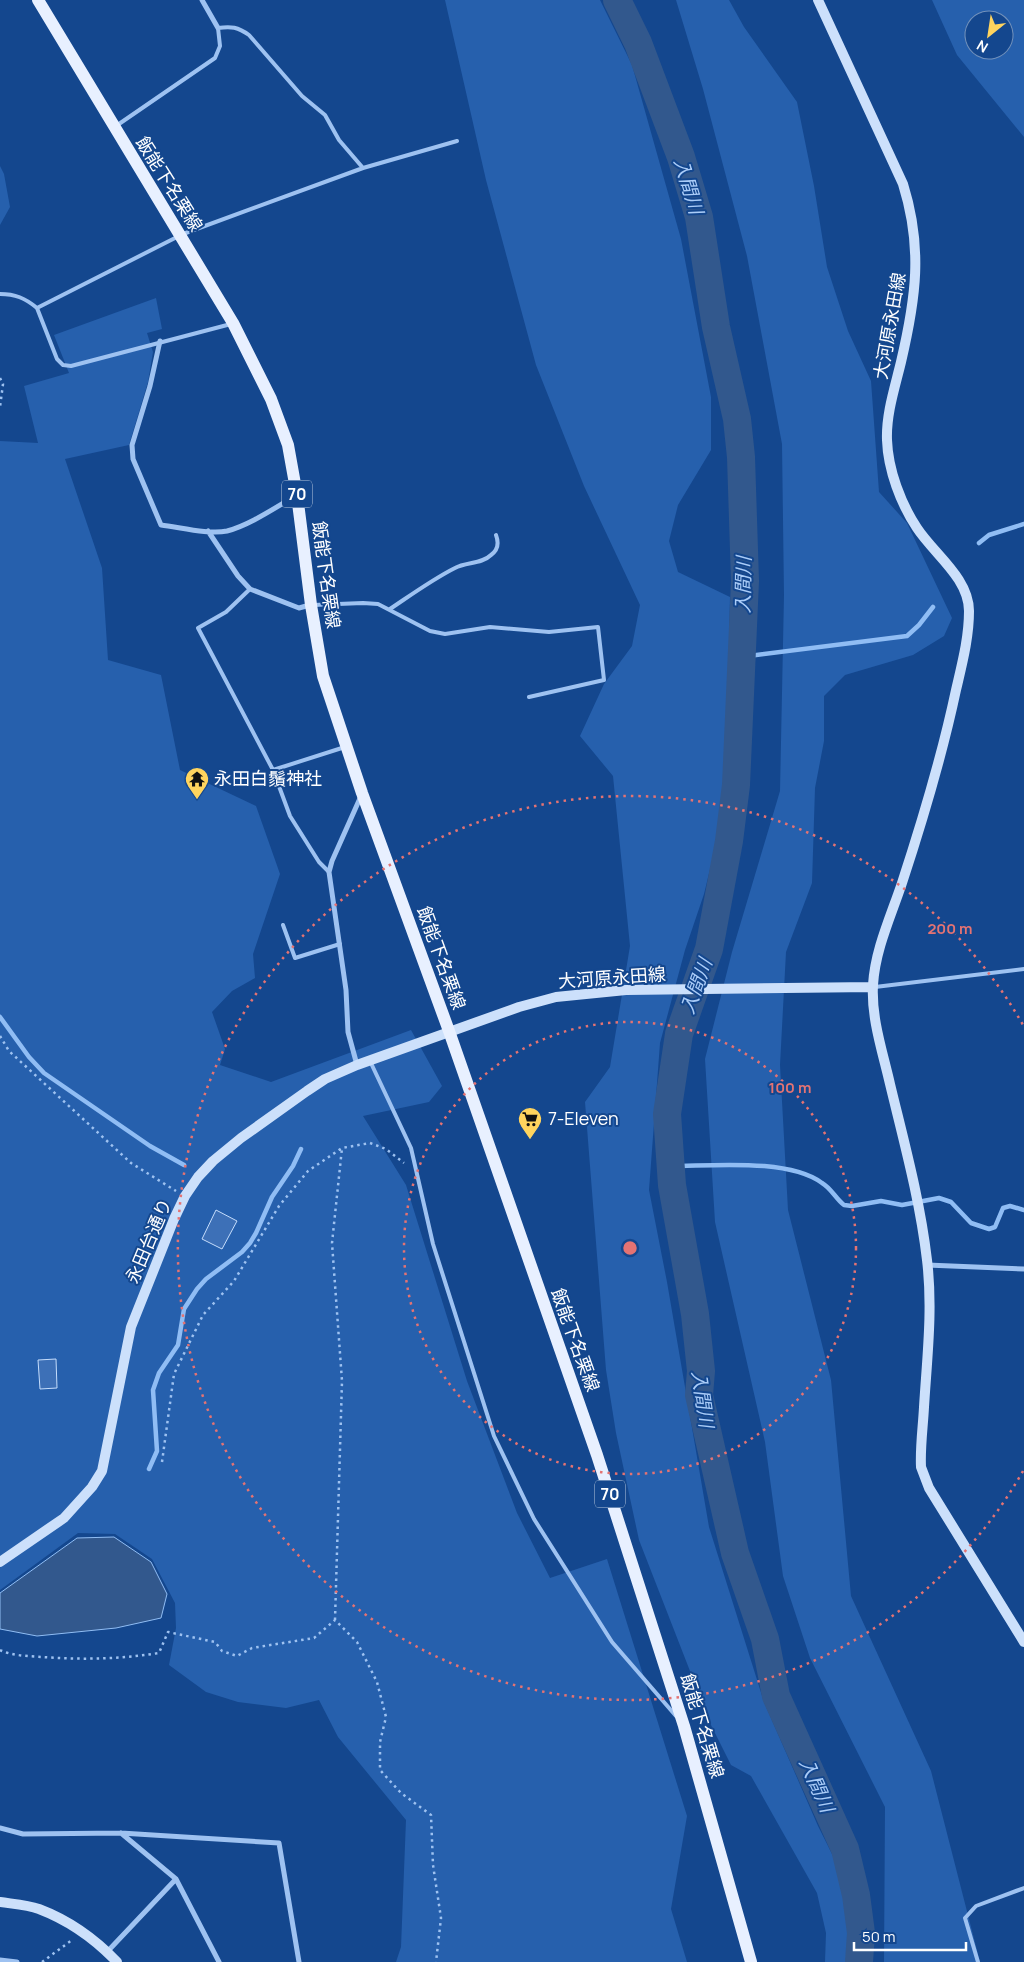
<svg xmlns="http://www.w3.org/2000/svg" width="1024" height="1962" viewBox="0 0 1024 1962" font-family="Manrope,'Noto Sans JP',sans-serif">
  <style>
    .green { fill: #2660ad; fill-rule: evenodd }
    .water { fill: #32588d; stroke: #90bdf4 }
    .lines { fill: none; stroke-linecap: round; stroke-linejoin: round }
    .stream { stroke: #90bdf4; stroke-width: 4.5 }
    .river { stroke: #32588d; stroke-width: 28 }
    .building { fill: #3d70b7; stroke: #c5ddfc }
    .path { stroke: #9ec2f1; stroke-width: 2.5; stroke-dasharray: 2.5 4; stroke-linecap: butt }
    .lane { stroke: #9ec2f1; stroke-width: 4 }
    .street { stroke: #9ec2f1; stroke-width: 5 }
    .secondary { stroke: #cce0fb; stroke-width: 10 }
    .primary { stroke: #e8f0ff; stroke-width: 12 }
    .ring { fill: none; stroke: #e47373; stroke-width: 2.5; stroke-dasharray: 2.5 5 }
    .labels { text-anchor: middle; stroke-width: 4; stroke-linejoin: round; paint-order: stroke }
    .shield { fill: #14478e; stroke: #b8c8dd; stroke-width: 1 }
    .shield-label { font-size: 16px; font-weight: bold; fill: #fff }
    .street-label { font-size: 18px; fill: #fff; stroke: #14478e }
    .poi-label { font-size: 18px; fill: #fff; stroke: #14478e; text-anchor: start }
    .water-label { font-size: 19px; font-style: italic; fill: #aaccf8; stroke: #14478e }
    .centre { fill: #e47373; stroke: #14478e; stroke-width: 2.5 }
    .ring-label { font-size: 15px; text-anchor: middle; font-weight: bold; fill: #e47373; stroke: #14478e; stroke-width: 4; stroke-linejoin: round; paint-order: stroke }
  </style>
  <rect width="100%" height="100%" fill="#14478e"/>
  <path class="green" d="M 445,0 L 600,0 L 632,65 L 681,239 L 711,397 L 711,450 L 678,505 L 669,541 L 678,572 L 730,597 L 726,804 L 704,894 L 685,950 L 660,1043 L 649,1190 L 667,1282 L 709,1527 L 764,1702 L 818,1826 L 845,1880 L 849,1931 L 849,1962 L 825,1962 L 826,1933 L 817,1893 L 751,1776 L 731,1765 L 711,1725 L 639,1540 L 616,1433 L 606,1370 L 585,1102 L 610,1067 L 630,946 L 613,776 L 580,736 L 604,684 L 632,646 L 640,605 L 584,486 L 536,365 L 486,180 Z
    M 676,0 L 729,0 L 744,27 L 797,102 L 814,186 L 827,267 L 848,331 L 871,381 L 879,492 L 907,523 L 952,618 L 944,636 L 913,655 L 845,675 L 824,696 L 824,741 L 815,788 L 812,883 L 786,952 L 780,1065 L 788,1210 L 831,1380 L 851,1596 L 931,1771 L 980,1962 L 884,1962 L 885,1807 L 810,1658 L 783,1576 L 765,1442 L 715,1222 L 705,1059 L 732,952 L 780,791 L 784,595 L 782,444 L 747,256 L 703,89 Z
    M 932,0 L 1024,0 L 1024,137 L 957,55 ZM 974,20 L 1004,20 L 1004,50 L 974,50 Z
    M 0,166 L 4,174 L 10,207 L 0,225 Z
    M 156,298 L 162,329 L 147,333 L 153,352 L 148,382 L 129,445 L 65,459 L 102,568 L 108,660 L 161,675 L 180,770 L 256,806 L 280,874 L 253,954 L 255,978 L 232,991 L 212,1012 L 225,1049 L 220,1065 L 271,1082 L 411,1030 L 442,1086 L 429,1102 L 363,1116 L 406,1185 L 467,1381 L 517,1513 L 550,1578 L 607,1559 L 687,1816 L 671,1909 L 687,1962 L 396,1962 L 401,1947 L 406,1820 L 338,1737 L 319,1700 L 286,1708 L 238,1702 L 206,1692 L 169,1665 L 176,1628 L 175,1603 L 152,1559 L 115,1534 L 78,1533 L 0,1590 L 0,441 L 38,443 L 24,386 L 69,373 L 54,335 Z"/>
  <path class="water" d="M 114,1537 L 151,1562 L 167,1594 L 161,1618 L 116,1628 L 37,1636 L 0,1629 L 0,1593 L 77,1538 Z"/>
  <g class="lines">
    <path class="stream" d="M 979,543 L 989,535 L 1024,524
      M 741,657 L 907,636 L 919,625 L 933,607
      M 0,1017 L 29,1057 L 44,1073 L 150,1146 L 184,1165
      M 670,1166 C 712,1166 788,1158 822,1183 C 831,1188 836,1199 844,1205 L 852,1206 L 881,1201 L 902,1205 L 939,1198 L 951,1202 L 971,1223 L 989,1229 L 995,1227 L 1003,1208 L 1010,1206 L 1024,1210
      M 149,1469 L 157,1451 L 153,1390 L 159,1373 L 178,1345 L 184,1309 L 197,1289 L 206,1279 L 242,1252 L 250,1243 L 256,1233 L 272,1197 L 293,1166 L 301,1149"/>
    <path class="river" d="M 617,0 L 638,43 L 681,157 L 699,217 L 716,327 L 737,419 L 741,457 L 745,581 L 736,785 L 729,841 L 709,949 L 679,1034 L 667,1114 L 672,1185 L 695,1314 L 701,1371 L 699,1395 L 735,1553 L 765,1639 L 776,1696 L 845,1849 L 856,1895 L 861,1933 L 859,1962"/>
  </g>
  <path class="building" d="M 216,1210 L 237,1221 L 222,1249 L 202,1239 Z
    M 56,1359 L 57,1388 L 40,1389 L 38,1360 Z"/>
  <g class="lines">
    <path class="path" d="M 0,378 L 3,384 L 0,407
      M 0,1036 L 9,1051 L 131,1163 L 176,1191
      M 162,1462 L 174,1374 L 203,1315 L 234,1281 L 279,1206 L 308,1171 L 342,1148 L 370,1143 L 386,1149 L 404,1163
      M 335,1620 L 342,1381 L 332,1243 L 342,1148
      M 0,1650 C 12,1656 29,1656 42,1657 C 82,1660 120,1659 159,1653 L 168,1632 L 215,1642 L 222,1651 L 237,1656 L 252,1648 L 314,1638 L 335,1620 L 357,1642 L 377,1682 L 386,1717 L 380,1742 L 380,1770 L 401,1793 L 431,1815 L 433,1865 L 441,1918 L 436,1962
      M 42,1962 L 72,1940"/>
    <path class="lane" d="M 116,126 L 215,58 L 220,46 L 218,28 C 231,26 238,27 249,35 L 302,96 L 325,115 L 339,140 L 363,168
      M 183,234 L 363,168 L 457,141
      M 177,237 L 37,308 L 57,359 L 63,365 L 71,366 L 231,324
      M 0,294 C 15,294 25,298 37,308
      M 250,589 L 226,612 L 198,628 L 273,770 L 290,816 L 319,862 L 329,872
      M 313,605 L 363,603 L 378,604 L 430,631 L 445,634 L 490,627 L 549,632 L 598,627 L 604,680 L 529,697
      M 390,609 C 411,595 433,579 455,568 C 466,562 482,564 491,555 C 498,550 499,543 496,535
      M 273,770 L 345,747
      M 283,925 L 295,958 L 340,944
      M 875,987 L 1024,969
      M 370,1061 L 411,1148 L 433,1244 L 494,1436 L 534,1519 L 612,1642 L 676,1716
      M 978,1962 L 965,1918 L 976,1906 L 1024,1888"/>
    <path class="street" d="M 202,0 L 218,28
      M 160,341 L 150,386 L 132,445 L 133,459 L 161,525 C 179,527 209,535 227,531 C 250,525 276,507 297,495
      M 208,531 L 238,576 L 250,589 L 299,608 L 310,605
      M 357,1065 L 348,1032 L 346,990 L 329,872 L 332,861 L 361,796
      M 927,1265 L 1024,1269
      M 0,1828 L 23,1834 L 121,1833 L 279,1843 L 299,1962
      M 121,1833 L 176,1879 L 219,1962
      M 107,1952 L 176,1879
      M 0,1960 L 17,1962"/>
    <path class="secondary" d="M 818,0 L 903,184 C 923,248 916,298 901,362 C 895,387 886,414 887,440 C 888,470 901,504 917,528 C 934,554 969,578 969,611 C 969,638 962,664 956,690 C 942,756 923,819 902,883 C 891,916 875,950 873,985 C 871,1018 883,1053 890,1084 C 904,1142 920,1200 927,1260 C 933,1309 927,1358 924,1407 C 923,1427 920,1447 921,1467 L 929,1488 L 1024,1642
      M 0,1562 L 64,1518 L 92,1487 L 102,1471 L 131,1327 L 174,1219 L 185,1196 L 198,1177 L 213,1161 L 241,1138 L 307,1091 L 325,1079 L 357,1065 L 519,1007 L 556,997 L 626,990 L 873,987
      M 0,1902 C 13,1904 27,1905 39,1909 C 68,1920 96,1940 117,1962"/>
    <path class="primary" d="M 38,0 L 233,323 L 271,399 L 288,445 L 297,495 L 311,605 L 323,676 L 362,793 L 449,1031 L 597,1455 L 684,1726 L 751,1962"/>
  </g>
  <g class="ring">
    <circle cx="630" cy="1248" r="226"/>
    <path d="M1023 1471A452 452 0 1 1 1023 1025"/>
  </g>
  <defs>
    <g id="temple-pin" transform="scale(1.25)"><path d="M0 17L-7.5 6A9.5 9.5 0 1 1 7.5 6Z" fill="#ffd45e" stroke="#14478e"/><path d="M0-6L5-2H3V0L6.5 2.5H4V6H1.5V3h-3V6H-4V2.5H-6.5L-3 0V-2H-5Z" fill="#111"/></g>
    <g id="supermarket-pin" transform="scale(1.25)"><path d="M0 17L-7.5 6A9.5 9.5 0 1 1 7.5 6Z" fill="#ffd45e" stroke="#14478e"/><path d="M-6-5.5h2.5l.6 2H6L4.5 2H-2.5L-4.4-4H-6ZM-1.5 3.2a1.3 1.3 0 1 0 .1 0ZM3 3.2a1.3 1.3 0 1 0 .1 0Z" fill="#111"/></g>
  </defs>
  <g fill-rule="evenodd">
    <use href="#temple-pin" x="197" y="779"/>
    <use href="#supermarket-pin" x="530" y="1119"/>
  </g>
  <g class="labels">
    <g class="shield">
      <rect x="282" y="480.5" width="30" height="27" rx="4"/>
      <rect x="595" y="1480.5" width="30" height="27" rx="4"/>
    </g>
    <g class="shield-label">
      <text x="297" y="500">70</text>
      <text x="610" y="1500">70</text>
    </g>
    <g class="street-label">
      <text transform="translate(169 184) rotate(58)" y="6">飯能下名栗線</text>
      <text transform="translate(890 326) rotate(-80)" y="6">大河原永田線</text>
      <text transform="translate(326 575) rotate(82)" y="6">飯能下名栗線</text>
      <text transform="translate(441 958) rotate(70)" y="6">飯能下名栗線</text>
      <text transform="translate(612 978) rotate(-4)" y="6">大河原永田線</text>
      <text transform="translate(149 1241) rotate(-67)" y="6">永田台通り</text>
      <text transform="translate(575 1340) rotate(70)" y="6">飯能下名栗線</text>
      <text transform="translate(702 1726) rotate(73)" y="6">飯能下名栗線</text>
    </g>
    <g class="poi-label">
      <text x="214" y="785">永田白鬚神社</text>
      <text x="548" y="1125">7-Eleven</text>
    </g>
    <g class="water-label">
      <text transform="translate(689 186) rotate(73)" y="7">入間川</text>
      <text transform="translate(743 585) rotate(-89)" y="7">入間川</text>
      <text transform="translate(696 986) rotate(-70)" y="7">入間川</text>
      <text transform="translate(703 1399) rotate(82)" y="7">入間川</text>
      <text transform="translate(817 1785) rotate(66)" y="7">入間川</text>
    </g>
  </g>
  <circle cx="630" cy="1248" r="8" class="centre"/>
  <g class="ring-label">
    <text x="950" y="934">200 m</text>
    <text x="790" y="1093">100 m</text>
  </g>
  <g transform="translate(989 35) rotate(210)"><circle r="24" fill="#14478e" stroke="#7291bb"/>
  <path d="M0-4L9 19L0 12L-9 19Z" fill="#ffd45e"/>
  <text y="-8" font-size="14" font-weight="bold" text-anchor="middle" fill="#ffffff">N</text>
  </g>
  <path d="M854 1942v8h112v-8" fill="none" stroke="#ffffff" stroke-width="2.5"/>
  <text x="862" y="1942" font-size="15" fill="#ffffff" stroke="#14478e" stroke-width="4" paint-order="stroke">50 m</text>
</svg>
